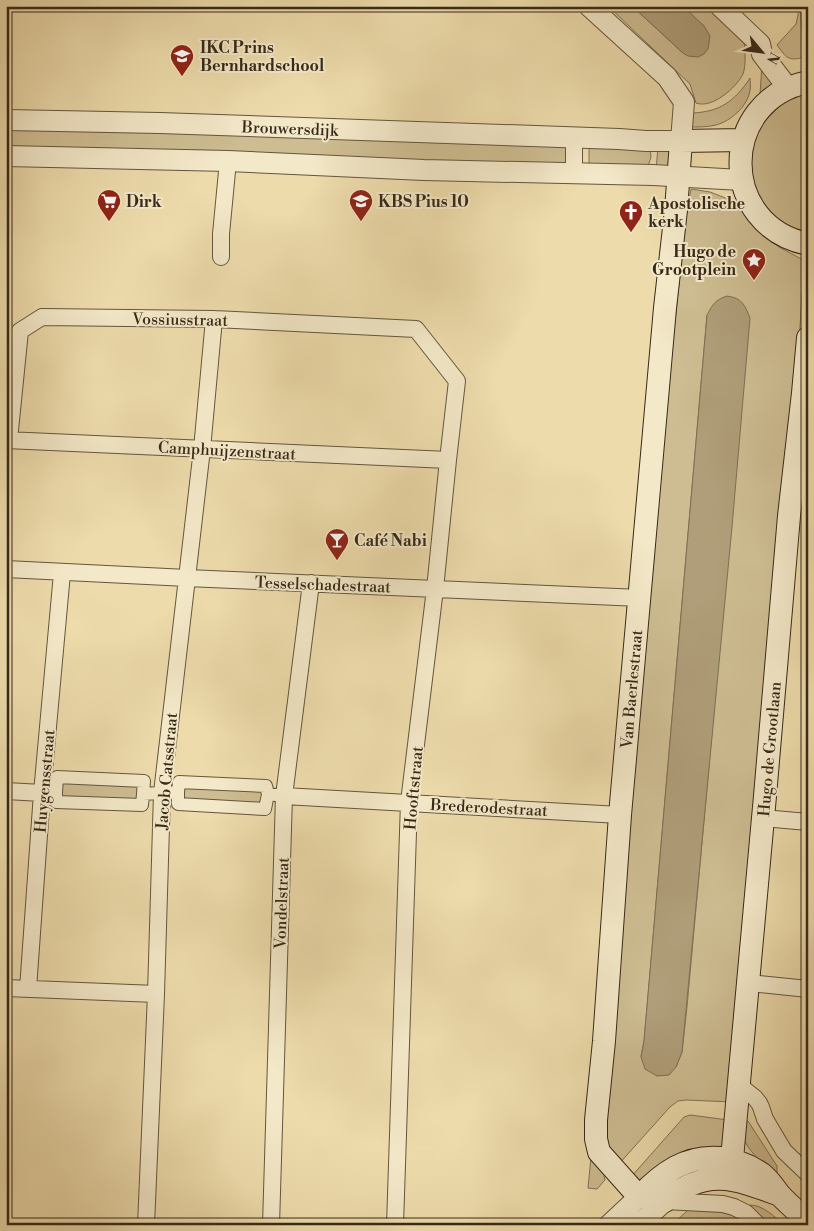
<svg xmlns="http://www.w3.org/2000/svg" width="814" height="1231" viewBox="0 0 814 1231" font-family="'Libre Bodoni',serif">
  <style>
    .green { fill: #cebd92; stroke: #827356; fill-rule: evenodd }
    .water { fill: #af9e79; stroke: #7f6f53 }
    .lines { fill: none; stroke-linecap: round; stroke-linejoin: round }
    .pedestrian-casing { stroke: #64563e; stroke-width: 14 }
    .minor-casing { stroke: #64563e; stroke-width: 18 }
    .tertiary-casing { stroke: #64563e; stroke-width: 22 }
    .secondary-casing { stroke: #372919; stroke-width: 24 }
    .pedestrian { stroke: #f3e8c8; stroke-width: 12 }
    .minor { stroke: #f3e8c8; stroke-width: 16 }
    .tertiary { stroke: #f3e8c8; stroke-width: 20 }
    .secondary { stroke: #f3e8c8; stroke-width: 22 }
    .labels { text-anchor: middle; stroke-width: 4; stroke-linejoin: round; paint-order: stroke }
    .poi-label { font-size: 16px; font-weight: bold; fill: #372919; stroke: #f3e8c8; text-anchor: start }
    .street-label { font-size: 16px; fill: #372919; stroke: #f3e8c8 }
  </style>
  <rect width="100%" height="100%" fill="#eddbab"/>
  <filter id="stains"><feTurbulence type="fractalNoise" baseFrequency=".004" numOctaves="4"/><feColorMatrix values="0 0 0 0 .2 0 0 0 0 .09 0 0 0 0 .02 0 0 0 .5 -.17"/></filter>
  <radialGradient id="worn" r=".72"><stop offset=".6" stop-color="#630" stop-opacity="0"/><stop offset="1" stop-color="#630" stop-opacity=".3"/></radialGradient>
  <path class="green" d="M 608,6 L 632,6 L 683,53 L 703,26 L 683,6 L 711,6 C 718,13 726,21 733,28 C 736,30 740,33 742,36 C 746,43 746,67 743,74 C 736,88 712,109 696,103 L 690,84 Z
    M 800,6 L 804,57 C 788,62 786,57 777,45 L 796,24 Z
    M 762,64 L 772,82 L 771,86 L 760,95 Z
    M 750,78 C 750,81 751,86 750,90 C 748,106 731,121 716,125 C 708,127 700,127 692,127 L 692,113 C 720,112 735,101 750,78 Z
    M 808,90 L 808,237 L 776,222 L 749,180 L 755,131 L 790,96 Z
    M 6,125 L 563,142 L 570,148 L 565,167 L 6,149 Z
    M 589,145 L 650,146 L 651,157 L 647,169 L 589,170 Z
    M 658,147 L 671,148 L 672,169 L 656,170 Z
    M 691,189 L 710,192 L 728,199 L 743,208 L 760,233 L 779,247 L 807,262 L 802,293 L 797,377 L 732,1102 L 686,1100 L 678,1101 L 670,1107 L 618,1165 L 606,1150 L 608,1028 L 666,409 L 686,217 ZM 707,315 L 714,711 L 687,1007 L 682,1052 L 676,1067 L 641,1057 L 644,1041 Z
    M 60,781 L 140,784 L 139,804 L 59,801 Z
    M 181,782 L 266,787 L 265,807 L 181,801 Z
    M 690,1115 L 728,1120 L 727,1148 L 642,1185 L 631,1177 L 684,1117 Z
    M 741,1120 L 748,1121 L 777,1166 L 777,1174 C 758,1159 740,1147 741,1120 Z
    M 591,1157 L 609,1170 L 604,1176 L 605,1180 L 597,1189 L 588,1188 Z
    M 750,1205 C 763,1205 775,1217 784,1225 L 768,1225 L 750,1207 Z
    M 704,1208 C 722,1210 733,1212 747,1225 L 672,1225 L 688,1210 Z"/>
  <path class="water" d="M 632,6 L 683,6 L 704,26 L 710,36 L 708,49 L 704,54 L 698,57 L 688,56 L 683,53 Z
    M 727,296 C 742,298 745,305 750,318 L 732,527 L 682,1052 L 676,1067 L 669,1075 L 657,1076 L 645,1069 L 641,1057 L 644,1041 L 707,315 C 713,304 715,300 727,296 Z"/>
  <g class="lines">
    <g class="pedestrian-casing">
      <path id="pedestrian" d="M 178,792 L 179,782 L 266,786 L 268,794
        M 42,793 L 56,793 L 56,802 L 142,805 L 143,794 L 178,792 L 178,804 L 265,809 L 268,794 L 284,796
        M 56,793 L 57,777 L 144,781 L 143,794"/>
    </g>
    <g class="minor-casing">
      <path id="minor" d="M 574,174 L 574,138
        M 221,257 L 221,234 L 228,161
        M 6,440 L 448,460
        M 9,440 L 20,331 L 42,317 L 214,319 L 416,329 L 457,381 L 448,460 L 435,589 L 409,802 L 395,1225
        M 6,569 L 187,578 L 640,598
        M 6,791 L 42,793
        M 284,796 L 620,815
        M 763,818 L 808,822
        M 749,983 L 808,989
        M 6,988 L 156,994
        M 28,989 L 42,793 L 62,573
        M 740,1086 L 755,1098 L 759,1103 L 761,1107 L 765,1119 L 784,1151 L 808,1174
        M 665,1201 L 723,1204 L 734,1207 L 746,1213 L 758,1225
        M 146,1225 L 156,994 L 162,793 L 202,449 L 214,319
        M 271,1225 L 284,796 L 311,583"/>
    </g>
    <g class="tertiary-casing">
      <path id="tertiary" d="M 720,6 L 760,44 L 762,54 L 788,88
        M 6,120 L 160,123 L 619,139 L 646,141 L 681,141 L 684,102 L 667,77 L 589,6
        M 6,156 L 228,161 L 424,170 L 653,175 L 741,180
        M 609,1225 L 640,1196
        M 638,1225 L 665,1201"/>
    </g>
    <g class="secondary-casing">
      <path id="secondary" d="M 808,82 C 718,100 718,226 808,244
        M 743,140 L 681,141 L 676,210 L 665,308 L 620,815 L 604,1041 L 596,1120 L 596,1139 L 599,1152 L 632,1189 L 640,1196 L 665,1201 C 706,1167 734,1178 780,1195
        M 732,1159 L 765,796 L 789,516 L 803,393 L 808,338
        M 640,1196 C 662,1173 686,1155 720,1158 C 736,1160 749,1165 762,1174 C 770,1180 774,1188 780,1195 C 788,1204 799,1213 808,1221"/>
    </g>
    <use href="#pedestrian" class="pedestrian"/>
    <use href="#minor" class="minor"/>
    <use href="#tertiary" class="tertiary"/>
    <use href="#secondary" class="secondary"/>
  </g>
  <defs>
    <g id="school-pin" transform="scale(1.25)"><path d="M0 17L-7.5 6A9.5 9.5 0 1 1 7.5 6Z" fill="#8f2418" stroke="#f3e8c8"/><path d="M0-5L7-2L0 1L-7-2ZM-4 1L0 2.5L4 1V4Q0 6-4 4Z" fill="#fff"/></g>
    <g id="supermarket-pin" transform="scale(1.25)"><path d="M0 17L-7.5 6A9.5 9.5 0 1 1 7.5 6Z" fill="#8f2418" stroke="#f3e8c8"/><path d="M-6-5.5h2.5l.6 2H6L4.5 2H-2.5L-4.4-4H-6ZM-1.5 3.2a1.3 1.3 0 1 0 .1 0ZM3 3.2a1.3 1.3 0 1 0 .1 0Z" fill="#fff"/></g>
    <g id="church-pin" transform="scale(1.25)"><path d="M0 17L-7.5 6A9.5 9.5 0 1 1 7.5 6Z" fill="#8f2418" stroke="#f3e8c8"/><path d="M-1.2-6h2.4v3.5h3.3v2.4h-3.3V6h-2.4V-.1h-3.3v-2.4h3.3Z" fill="#fff"/></g>
    <g id="sight-pin" transform="scale(1.25)"><path d="M0 17L-7.5 6A9.5 9.5 0 1 1 7.5 6Z" fill="#8f2418" stroke="#f3e8c8"/><path d="M0-6L1.8-2.2L6-1.7L2.9 1.2L3.7 5.4L0 3.3L-3.7 5.4L-2.9 1.2L-6-1.7L-1.8-2.2Z" fill="#fff"/></g>
    <g id="bar-pin" transform="scale(1.25)"><path d="M0 17L-7.5 6A9.5 9.5 0 1 1 7.5 6Z" fill="#8f2418" stroke="#f3e8c8"/><path d="M-6-5H6L.8 .8V4.5H3.5V6h-7V4.5H-.8V.8Z" fill="#fff"/></g>
  </defs>
  <g fill-rule="evenodd">
    <use href="#school-pin" x="182" y="56"/>
    <use href="#supermarket-pin" x="109" y="201"/>
    <use href="#school-pin" x="361" y="201"/>
    <use href="#church-pin" x="631" y="212"/>
    <use href="#sight-pin" x="754" y="260"/>
    <use href="#bar-pin" x="337" y="540"/>
  </g>
  <g class="labels">
    <g class="poi-label">
      <text x="200" y="53">IKC Prins<tspan x="200" dy="18">Bernhardschool</tspan></text>
      <text x="126" y="207">Dirk</text>
      <text x="378" y="207">KBS Pius 10</text>
      <text x="648" y="209">Apostolische<tspan x="648" dy="18">kerk</tspan></text>
      <text x="736" y="257" text-anchor="end">Hugo de<tspan x="736" dy="18">Grootplein</tspan></text>
      <text x="354" y="546">Café Nabi</text>
    </g>
    <g class="street-label">
      <text transform="translate(290 128) rotate(2)" y="6">Brouwersdijk</text>
      <text transform="translate(180 319) rotate(1)" y="6">Vossiusstraat</text>
      <text transform="translate(227 450) rotate(3)" y="6">Camphuijzenstraat</text>
      <text transform="translate(323 584) rotate(2)" y="6">Tesselschadestraat</text>
      <text transform="translate(631 689) rotate(-85)" y="6">Van Baerlestraat</text>
      <text transform="translate(769 749) rotate(-85)" y="6">Hugo de Grootlaan</text>
      <text transform="translate(166 771) rotate(-85)" y="6">Jacob Catsstraat</text>
      <text transform="translate(44 781) rotate(-85)" y="6">Huygensstraat</text>
      <text transform="translate(413 788) rotate(-85)" y="6">Hooftstraat</text>
      <text transform="translate(489 807) rotate(3)" y="6">Brederodestraat</text>
      <text transform="translate(281 903) rotate(-88)" y="6">Vondelstraat</text>
    </g>
  </g>
  <rect width="814" height="1231" fill="none" stroke="#eddbab" stroke-width="25"/>
  <rect x="8" y="8" width="799" height="1216" fill="none" stroke="#372919" stroke-width="2.5"/>
  <rect x="12" y="12" width="789" height="1206" fill="none" stroke="#372919"/>
  <g transform="translate(762 52) rotate(119)" stroke="#f3e8c8" stroke-width="4" paint-order="stroke">
  <path d="M0-4L9 19L0 12L-9 19Z" fill="#372919"/>
  <text y="-8" font-size="14" font-weight="bold" text-anchor="middle" fill="#372919">N</text>
  </g>
  <rect width="100%" height="100%" filter="url(#stains)"/>
  <rect width="100%" height="100%" fill="url(#worn)"/>
</svg>
